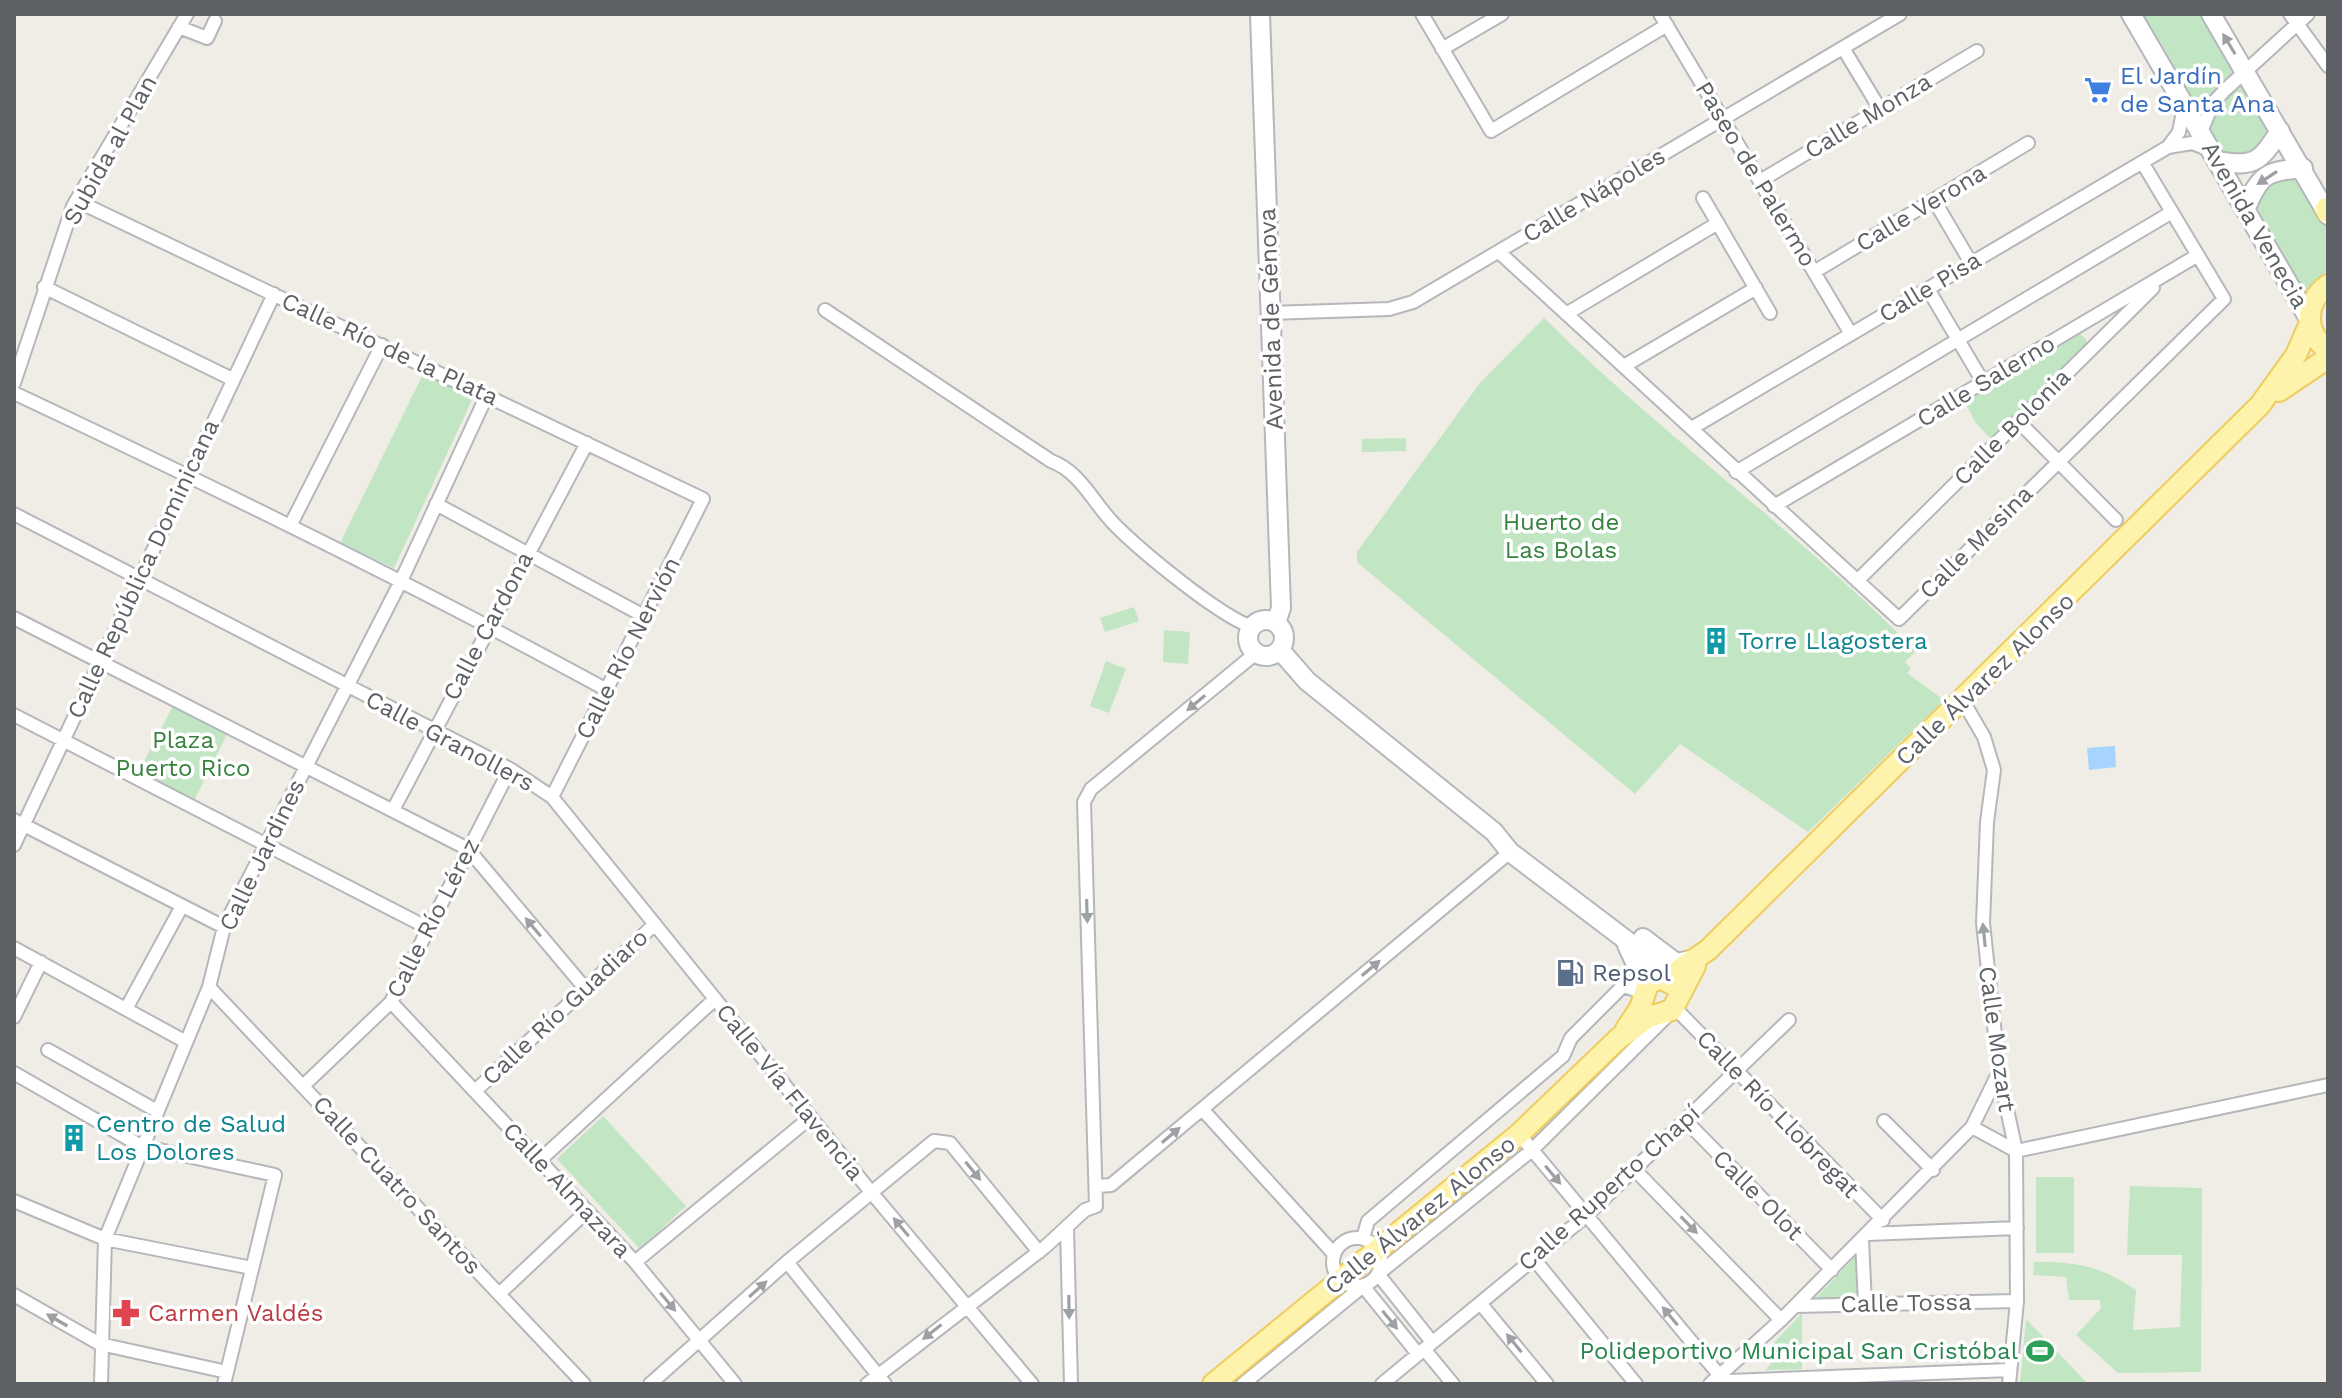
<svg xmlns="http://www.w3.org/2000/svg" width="2342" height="1398" viewBox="0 0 2342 1398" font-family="'Work Sans',sans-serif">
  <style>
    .green { fill: #c2e6c3 }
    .water { fill: #a6d4fe }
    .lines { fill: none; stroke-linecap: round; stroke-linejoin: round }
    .street-casing { stroke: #b5b7bb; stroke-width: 16 }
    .secondary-casing { stroke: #b4b7bc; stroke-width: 22 }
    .primary-casing { stroke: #efcc5d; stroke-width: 24 }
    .street { stroke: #fff; stroke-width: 12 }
    .secondary { stroke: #fff; stroke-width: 18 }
    .primary { stroke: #fef3ab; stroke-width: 20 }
    .oneway { fill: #9ea0a3 }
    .labels { text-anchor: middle; stroke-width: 7; stroke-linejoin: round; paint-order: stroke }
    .shop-label { font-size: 24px; fill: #366cbe; stroke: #fff; text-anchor: start }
    .street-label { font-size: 24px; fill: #5d6065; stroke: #fff }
    .park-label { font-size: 24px; fill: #36833d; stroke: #fff }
    .culture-label { font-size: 24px; fill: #0d838f; stroke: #fff; text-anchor: start }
    .service-label { font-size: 24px; fill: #4e5e75; stroke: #fff; text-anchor: start }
    .health-label { font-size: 24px; fill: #be3a42; stroke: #fff; text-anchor: start }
    .leisure-label { font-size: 24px; fill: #27864d; stroke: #fff; text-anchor: end }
  </style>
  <rect width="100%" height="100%" fill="#efede5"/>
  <path class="green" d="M 2141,14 L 2202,14 L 2236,70 L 2198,109 Z
    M 2243,84 C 2251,96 2266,113 2268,127 C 2275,183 2155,152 2243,84 Z
    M 2286,176 L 2298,178 L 2328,229 L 2328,270 L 2305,292 L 2256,206 L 2267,182 Z
    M 1544,318 C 1662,436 1799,532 1916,651 L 1905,662 L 1911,669 L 1907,673 L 1944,700 L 1808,832 L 1680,744 L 1635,794 L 1357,562 L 1357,552 L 1480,383 Z
    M 2079,333 L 2086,339 L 2088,347 L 1991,439 L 1975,422 L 1964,400 Z
    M 427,366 L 477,389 L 394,568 L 340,543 Z
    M 1406,438 L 1406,451 L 1362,452 L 1362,439 Z
    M 1134,607 L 1139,621 L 1105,632 L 1100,618 Z
    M 1164,630 L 1190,632 L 1188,664 L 1163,662 Z
    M 1106,661 L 1126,669 L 1109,713 L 1090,706 Z
    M 173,706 L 227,734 L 194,801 L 138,773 Z
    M 603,1116 L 686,1206 L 640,1249 L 557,1159 Z
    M 2036,1177 L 2074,1177 L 2074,1253 L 2036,1253 Z
    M 2130,1186 L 2202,1188 L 2201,1372 L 2118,1373 L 2076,1335 L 2101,1308 L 2100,1300 L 2069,1300 L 2066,1277 L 2033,1275 L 2034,1262 C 2075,1261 2101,1266 2136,1290 L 2133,1330 L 2180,1327 L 2182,1255 L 2127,1255 Z
    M 1857,1255 L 1858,1297 L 1815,1299 Z
    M 1802,1313 L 1802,1369 L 1766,1370 L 1776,1356 L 1768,1349 Z
    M 2026,1319 L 2088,1384 L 2020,1384 Z"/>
  <path class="water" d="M 2115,746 L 2116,767 L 2089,770 L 2087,748 Z"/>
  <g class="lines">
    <g class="street-casing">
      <path id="street" d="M 1422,14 L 1491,131 L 1667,25
        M 1660,14 L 1851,334
        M 2290,14 L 2328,66
        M 179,27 L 207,38 L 215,21
        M 1843,48 L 1880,109
        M 1442,49 L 1502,14
        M 2201,132 L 2213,103 L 2225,90 L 2308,14
        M 2168,147 L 2179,132 L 2184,107
        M 1760,181 L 1977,51
        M 1703,198 L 1770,313
        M 1934,200 L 1971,263
        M 77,201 L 703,499 L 552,797
        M 1499,252 L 1899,619 L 2224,299 L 2142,162
        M 1814,272 L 2028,143
        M 44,287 L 232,379
        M 1928,289 L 1983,382
        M 825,310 L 1051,461 C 1081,472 1093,503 1115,525 C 1142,552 1218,615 1252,627
        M 1269,313 L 1389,309 L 1413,302 L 1900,14
        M 1566,314 L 1718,223
        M 1624,366 L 1756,288
        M 14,383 L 73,206 L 187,14
        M 14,393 C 214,487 413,584 607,690
        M 2018,421 L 2116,520
        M 1692,428 L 2168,147 L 2192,143 L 2210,150
        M 1736,472 L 2172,212
        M 436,504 L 644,616
        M 1774,506 L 2198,255
        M 14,514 L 510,769 L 552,797 L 871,1192 L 1032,1384
        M 290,526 L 382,345
        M 1857,581 L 2153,288
        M 14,618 L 468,849 L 584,987
        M 1963,701 L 1984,737 L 1994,770 L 1987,822 L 1983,923 L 1999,1072 L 2016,1151 L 2017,1301 L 2009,1384
        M 14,715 L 428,928
        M 393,810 L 587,443
        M 14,820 L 224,927
        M 14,845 L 274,294
        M 14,948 L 186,1042
        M 209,987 L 584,1384
        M 391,1002 L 635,1262 L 735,1384
        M 1674,1007 L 1883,1220
        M 126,1009 L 182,906
        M 14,1017 L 41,962
        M 48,1050 L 157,1111
        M 1999,1072 L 1972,1127 L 2016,1151
        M 14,1073 L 141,1146 L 275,1175 L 224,1384
        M 303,1086 L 391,1002 L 510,769
        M 475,1091 L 655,924
        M 1202,1109 L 1334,1254
        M 1685,1120 L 1832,1270
        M 1884,1121 L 1933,1170
        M 1519,1134 L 1720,1376 L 1730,1381 L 2010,1370
        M 2016,1151 L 2328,1085
        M 540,1160 L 715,999
        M 1634,1169 L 1781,1320
        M 1098,1186 L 1111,1185 L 1510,852
        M 14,1201 L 105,1239 L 252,1268
        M 1067,1229 L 1071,1384
        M 1868,1234 L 2017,1228
        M1333 1262a24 24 0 1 1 48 0a24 24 0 1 1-48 0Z
        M 1363,1238 L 1368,1221 L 1563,1056 L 1571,1038 L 1623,986 L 1643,992
        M 1862,1240 L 1865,1304
        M 1534,1259 L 1636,1384
        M 635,1262 L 811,1117
        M 787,1262 L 885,1384
        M 499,1294 L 587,1211
        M 14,1295 L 100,1344 L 227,1372
        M 1480,1303 L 1547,1384
        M 1795,1306 L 2017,1301
        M 1432,1342 L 1378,1274 L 1532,1150 L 1670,1013
        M 1424,1349 L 1453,1384
        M 101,1384 L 105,1239 L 209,987 L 224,927 L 401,581 L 487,395
        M 650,1384 L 787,1262 L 934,1141 L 950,1143 L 1039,1252
        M 867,1384 L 1045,1247 L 1085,1210 L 1096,1206 L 1084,802 L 1091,789 L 1256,653
        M 1243,1384 L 1363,1286 L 1418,1354
        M 1382,1384 L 1587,1215 L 1789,1020
        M 1710,1384 L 1781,1320 L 1972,1127"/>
    </g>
    <g class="secondary-casing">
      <path id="secondary" d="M 1260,14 L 1281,608 L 1276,623
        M 2131,14 L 2309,319
        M 2211,14 L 2328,215
        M 2218,161 C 2255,168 2260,161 2280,131
        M 2246,208 C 2260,174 2267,171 2303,168
        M1248 638a18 18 0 1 1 36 0a18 18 0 1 1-36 0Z
        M 1280,650 L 1307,681 L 1494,832 L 1510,852 L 1647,956 L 1665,979
        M 1643,938 L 1676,963 L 1696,959
        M 1627,945 L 1646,986"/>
    </g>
    <g class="primary-casing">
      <path id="primary" d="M 2326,208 L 2328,212
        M 2328,285 C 2304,302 2304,333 2328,350
        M 2279,391 L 2328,358
        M 1665,979 L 1708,950 L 2260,405 L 2296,355 L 2310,323
        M 1626,1029 L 1640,1008 L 1648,984 L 1660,978 L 1674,985
        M 1213,1384 L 1519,1134 L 1619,1038 L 1649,1017 L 1672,1010 L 1695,966"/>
    </g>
    <use href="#street" class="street"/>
    <use href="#secondary" class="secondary"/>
    <use href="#primary" class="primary"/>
  </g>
  <defs><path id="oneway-solid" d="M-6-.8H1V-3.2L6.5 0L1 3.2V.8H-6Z" transform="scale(2)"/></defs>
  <g class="oneway">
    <use href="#oneway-solid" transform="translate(2229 44) rotate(-121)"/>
    <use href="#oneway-solid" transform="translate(2267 178) rotate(147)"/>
    <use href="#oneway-solid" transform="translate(1196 703) rotate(140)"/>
    <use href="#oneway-solid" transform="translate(1087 911) rotate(88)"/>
    <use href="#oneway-solid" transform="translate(533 927) rotate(-130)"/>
    <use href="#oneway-solid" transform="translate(1984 935) rotate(-96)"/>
    <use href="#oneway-solid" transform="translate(1371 968) rotate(-40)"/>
    <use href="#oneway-solid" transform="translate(1171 1135) rotate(-40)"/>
    <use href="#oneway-solid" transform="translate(973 1171) rotate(51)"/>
    <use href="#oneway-solid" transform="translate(1553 1175) rotate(50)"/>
    <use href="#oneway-solid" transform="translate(1689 1225) rotate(46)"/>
    <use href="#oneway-solid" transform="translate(901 1227) rotate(-130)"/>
    <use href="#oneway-solid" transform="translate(758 1289) rotate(-42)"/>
    <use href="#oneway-solid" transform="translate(668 1302) rotate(50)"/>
    <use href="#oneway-solid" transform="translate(1069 1307) rotate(89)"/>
    <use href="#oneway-solid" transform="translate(1670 1316) rotate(-130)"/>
    <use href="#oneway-solid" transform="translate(57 1320) rotate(-150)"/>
    <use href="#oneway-solid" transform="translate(1390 1320) rotate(51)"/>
    <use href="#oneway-solid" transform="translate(932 1332) rotate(142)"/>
    <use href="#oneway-solid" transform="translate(1514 1343) rotate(-129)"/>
  </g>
  <defs>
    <g id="supermarket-bare" transform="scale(2.16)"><path d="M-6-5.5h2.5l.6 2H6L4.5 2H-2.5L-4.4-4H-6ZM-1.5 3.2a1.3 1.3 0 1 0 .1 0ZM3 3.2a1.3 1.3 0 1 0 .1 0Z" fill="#3f7fe0" stroke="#fff" stroke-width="2.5" paint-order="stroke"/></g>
    <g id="building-bare" transform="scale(2.16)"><path d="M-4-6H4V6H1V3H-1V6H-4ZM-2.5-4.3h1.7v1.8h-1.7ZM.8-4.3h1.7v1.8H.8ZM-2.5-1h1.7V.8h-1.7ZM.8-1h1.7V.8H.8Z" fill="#0f9aa8" stroke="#fff" stroke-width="2.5" paint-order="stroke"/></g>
    <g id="fuel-bare" transform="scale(2.16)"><path d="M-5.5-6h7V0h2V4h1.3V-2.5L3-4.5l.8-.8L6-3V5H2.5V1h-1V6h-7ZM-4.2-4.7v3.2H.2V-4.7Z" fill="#5c6f8a" stroke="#fff" stroke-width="2.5" paint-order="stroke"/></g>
    <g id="pharmacy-bare" transform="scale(2.16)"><path d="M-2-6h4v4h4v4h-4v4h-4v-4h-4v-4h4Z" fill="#e0444e" stroke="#fff" stroke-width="2.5" paint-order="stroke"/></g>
    <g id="stadium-bare" transform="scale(2.16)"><path d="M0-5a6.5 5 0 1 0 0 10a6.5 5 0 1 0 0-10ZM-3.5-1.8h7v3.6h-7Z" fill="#2e9e5b" stroke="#fff" stroke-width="2.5" paint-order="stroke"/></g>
  </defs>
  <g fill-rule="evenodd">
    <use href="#supermarket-bare" x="2098" y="90"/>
    <use href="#building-bare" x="1716" y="641"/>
    <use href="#fuel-bare" x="1570" y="973"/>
    <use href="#building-bare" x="74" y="1138"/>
    <use href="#pharmacy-bare" x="126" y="1313"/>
    <use href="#stadium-bare" x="2040" y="1351"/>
  </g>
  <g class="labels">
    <g class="shop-label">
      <text x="2120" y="84">El Jardín<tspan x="2120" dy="28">de Santa Ana</tspan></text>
    </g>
    <g class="street-label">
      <text transform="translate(1868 116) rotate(-31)" y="8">Calle Monza</text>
      <text transform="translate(110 150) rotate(-61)" y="8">Subida al Plan</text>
      <text transform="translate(1756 174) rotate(59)" y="8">Paseo de Palermo</text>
      <text transform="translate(1594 195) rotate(-31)" y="8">Calle Nápoles</text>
      <text transform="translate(1921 208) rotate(-31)" y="8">Calle Verona</text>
      <text transform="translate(2255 225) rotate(60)" y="8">Avenida Venecia</text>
      <text transform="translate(1930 287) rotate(-31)" y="8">Calle Pisa</text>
      <text transform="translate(1271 319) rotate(-92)" y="8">Avenida de Génova</text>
      <text transform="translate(390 349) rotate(25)" y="8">Calle Río de la Plata</text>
      <text transform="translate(1986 381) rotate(-31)" y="8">Calle Salerno</text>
      <text transform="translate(2012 427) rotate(-45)" y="8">Calle Bolonia</text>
      <text transform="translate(1976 542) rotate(-45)" y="8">Calle Mesina</text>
      <text transform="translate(143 569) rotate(-65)" y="8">Calle República Dominicana</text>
      <text transform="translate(488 626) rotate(-62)" y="8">Calle Cardona</text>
      <text transform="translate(628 648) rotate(-63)" y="8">Calle Río Nervión</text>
      <text transform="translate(1985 679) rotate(-44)" y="8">Calle Álvarez Alonso</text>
      <text transform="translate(450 741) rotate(28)" y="8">Calle Granollers</text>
      <text transform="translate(262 855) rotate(-64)" y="8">Calle Jardines</text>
      <text transform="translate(433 918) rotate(-63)" y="8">Calle Río Lérez</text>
      <text transform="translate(565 1007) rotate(-43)" y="8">Calle Río Guadiaro</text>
      <text transform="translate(1997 1039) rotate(82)" y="8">Calle Mozart</text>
      <text transform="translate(790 1092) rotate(51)" y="8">Calle Vía Flavencia</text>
      <text transform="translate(1778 1114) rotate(46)" y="8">Calle Río Llobregat</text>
      <text transform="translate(397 1185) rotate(47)" y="8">Calle Cuatro Santos</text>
      <text transform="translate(1609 1188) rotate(-42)" y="8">Calle Ruperto Chapí</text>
      <text transform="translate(567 1190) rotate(47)" y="8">Calle Almazara</text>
      <text transform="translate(1758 1195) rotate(45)" y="8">Calle Olot</text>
      <text transform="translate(1420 1215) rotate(-39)" y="8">Calle Álvarez Alonso</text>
      <text transform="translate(1906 1303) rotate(-1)" y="8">Calle Tossa</text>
    </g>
    <g class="park-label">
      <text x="1561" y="530">Huerto de<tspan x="1561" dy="28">Las Bolas</tspan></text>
      <text x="183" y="748">Plaza<tspan x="183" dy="28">Puerto Rico</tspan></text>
    </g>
    <g class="culture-label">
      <text x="1738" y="649">Torre Llagostera</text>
      <text x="96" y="1132">Centro de Salud<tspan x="96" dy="28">Los Dolores</tspan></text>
    </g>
    <g class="service-label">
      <text x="1592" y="981">Repsol</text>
    </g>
    <g class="health-label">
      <text x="148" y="1321">Carmen Valdés</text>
    </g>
    <g class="leisure-label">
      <text x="2018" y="1359">Polideportivo Municipal San Cristóbal</text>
    </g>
  </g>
  <rect width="2342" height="1398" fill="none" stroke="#5d6065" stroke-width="32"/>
</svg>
